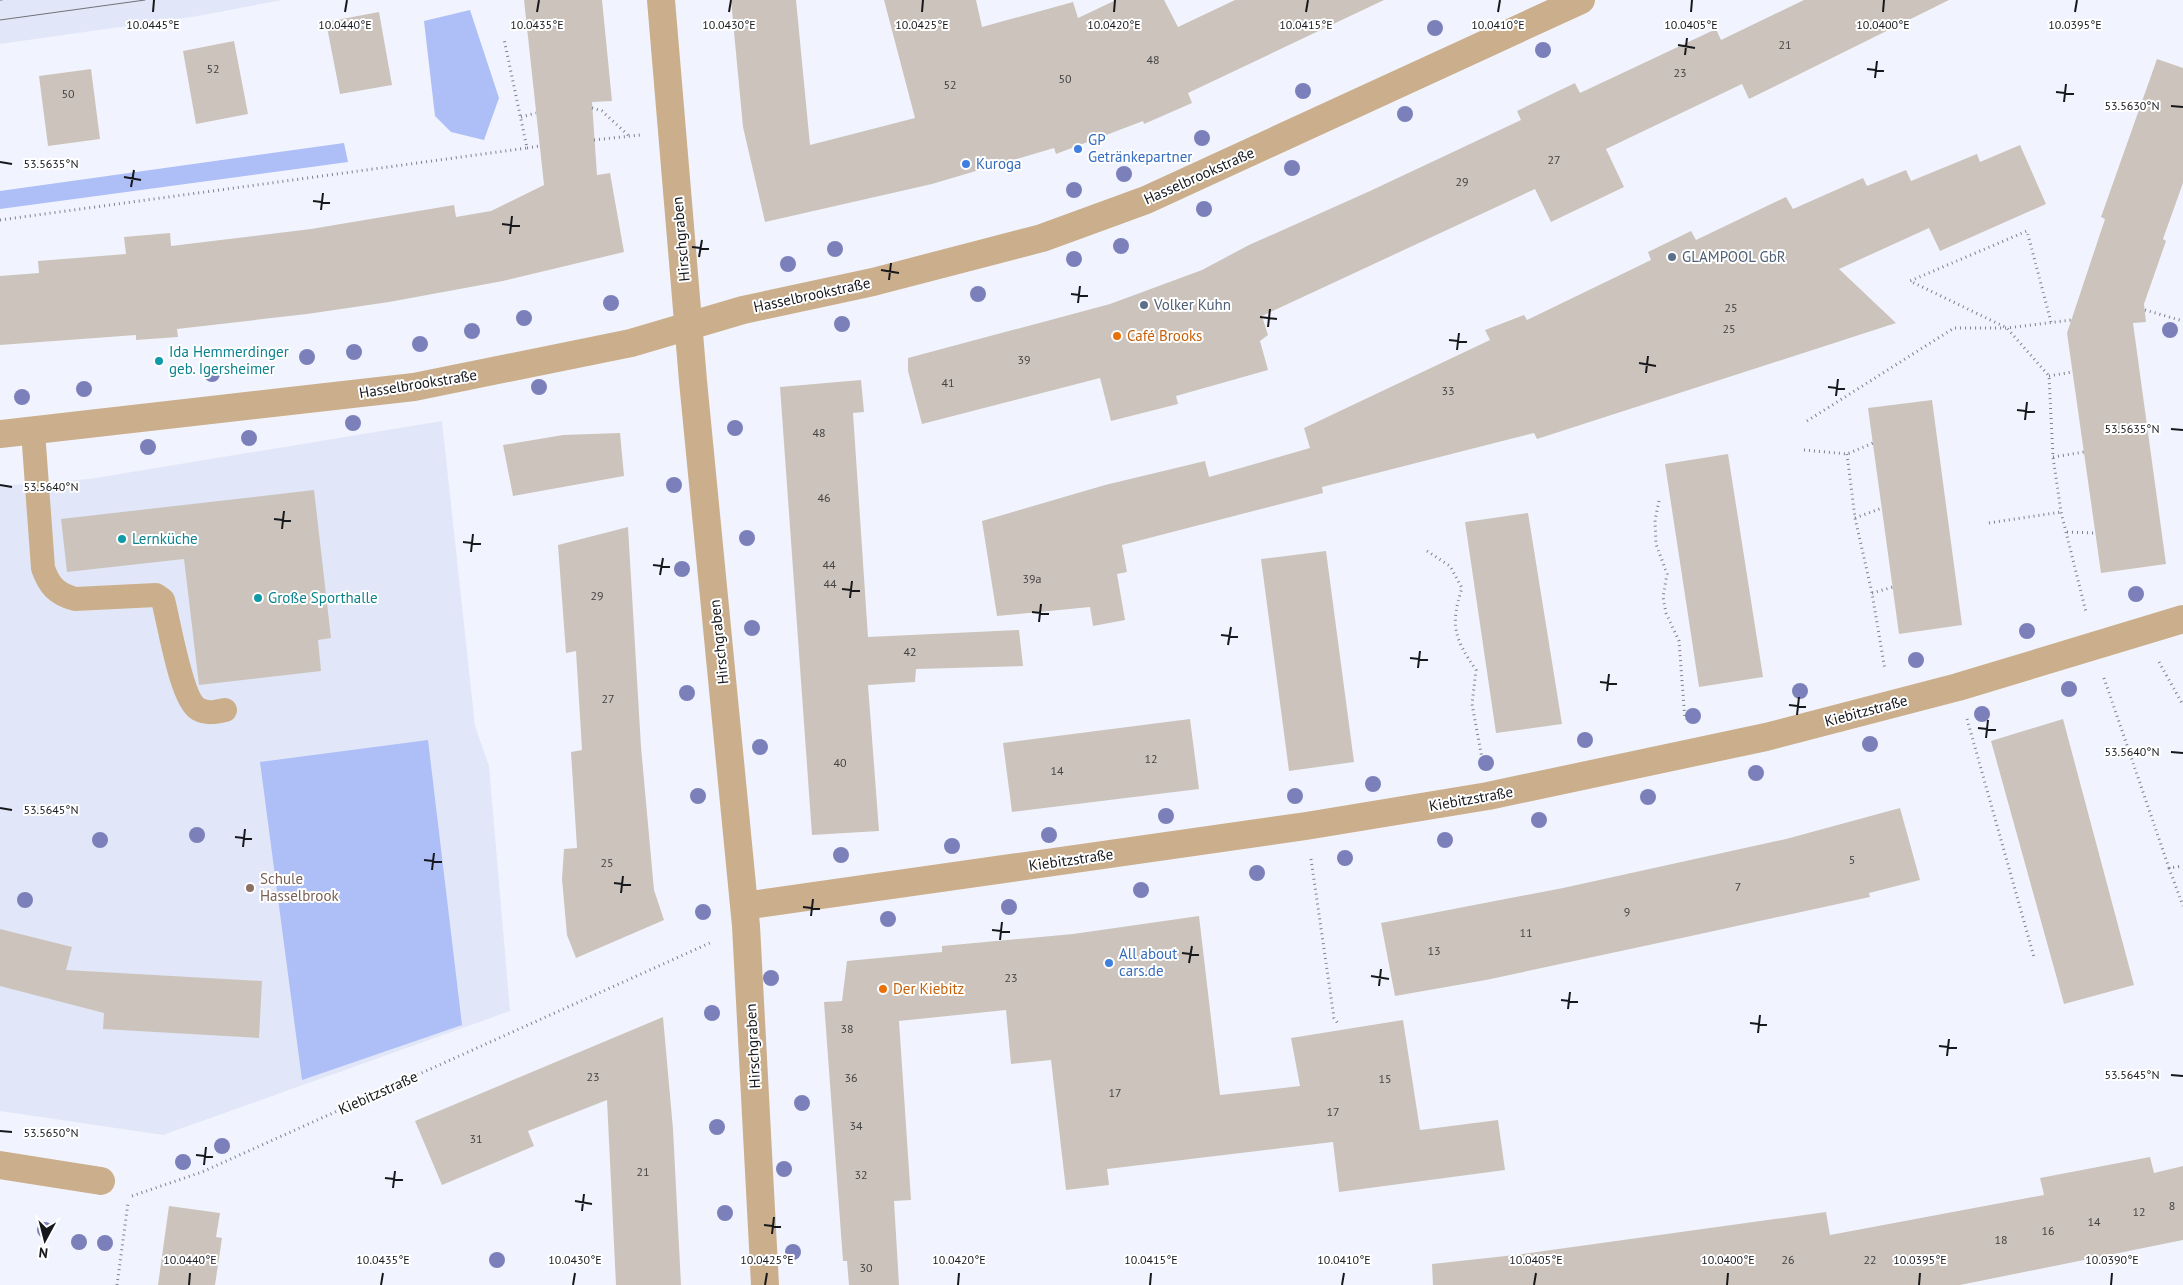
<svg xmlns="http://www.w3.org/2000/svg" width="2183" height="1285" viewBox="0 0 2183 1285" font-family="'PT Sans',sans-serif">
  <style>
    .built { fill: #e1e7f8 }
    .green { fill: #aebef6 }
    .building { fill: #ccc4bc }
    .lines { fill: none; stroke-linecap: round; stroke-linejoin: round }
    .path { stroke: #808289; stroke-width: 3; stroke-dasharray: 1 4; stroke-linecap: butt }
    .service { stroke: #cbaf8c; stroke-width: 24 }
    .minor { stroke: #cbaf8c; stroke-width: 28 }
    .tertiary { stroke: #cbaf8c; stroke-width: 28 }
    .tram { stroke: #707278; stroke-width: 1 }
    .tree { fill: #7c80ba }
    .ticks { fill: none; stroke: #17181c; stroke-width: 2 }
    .shop-dot { fill: #3f7fe0; stroke: #fff; stroke-width: 2 }
    .service-dot { fill: #5c6f8a; stroke: #fff; stroke-width: 2 }
    .food-dot { fill: #e8710a; stroke: #fff; stroke-width: 2 }
    .culture-dot { fill: #0f9aa8; stroke: #fff; stroke-width: 2 }
    .education-dot { fill: #8d6e63; stroke: #fff; stroke-width: 2 }
    .labels { text-anchor: middle; stroke-width: 4; stroke-linejoin: round; paint-order: stroke }
    .number-label { font-size: 12px; fill: #444344 }
    .shop-label { font-size: 15px; fill: #366cbe; stroke: #fff; text-anchor: start }
    .street-label { font-size: 15px; fill: #17181c; stroke: #fff }
    .service-label { font-size: 15px; fill: #4e5e75; stroke: #fff; text-anchor: start }
    .food-label { font-size: 15px; fill: #c56008; stroke: #fff; text-anchor: start }
    .culture-label { font-size: 15px; fill: #0d838f; stroke: #fff; text-anchor: start }
    .education-label { font-size: 15px; fill: #785e54; stroke: #fff; text-anchor: start }
    .ticks-label { font-size: 12px; text-anchor: middle; fill: #17181c; stroke: #fff; stroke-width: 4; stroke-linejoin: round; paint-order: stroke }
  </style>
  <rect width="100%" height="100%" fill="#f1f4fe"/>
  <path class="built" d="M 0,0 L 282,0 L 198,16 L 0,44 Z
    M 442,421 L 475,726 L 489,766 L 510,1011 L 163,1135 L 0,1111 L 0,486 L 89,479 Z"/>
  <path class="green" d="M 470,10 L 499,98 L 484,140 L 451,132 L 435,116 L 424,21 Z
    M 344,143 L 348,162 L 0,209 L 0,191 Z
    M 428,740 L 462,1025 L 302,1080 L 260,762 Z"/>
  <path class="building" d="M 524,0 L 602,0 L 612,101 L 592,102 L 597,175 L 610,173 L 624,252 L 503,281 L 389,302 L 307,314 L 177,329 L 178,337 L 136,340 L 136,335 L 0,345 L 0,276 L 39,273 L 38,261 L 126,254 L 124,237 L 170,233 L 171,246 L 311,229 L 454,205 L 456,217 L 491,211 L 544,185 Z
    M 731,0 L 796,0 L 810,145 L 915,118 L 884,0 L 976,0 L 982,27 L 1073,2 L 1078,18 L 1116,0 L 1164,0 L 1178,27 L 1235,0 L 1384,0 L 1188,93 L 1192,103 L 1144,124 L 1143,121 L 1056,154 L 1054,148 L 932,184 L 765,222 L 743,127 Z
    M 1804,0 L 1949,0 L 1749,99 L 1742,84 L 1606,149 L 1624,187 L 1551,222 L 1535,189 L 1262,316 L 1268,335 L 1260,341 L 1268,370 L 1176,396 L 1178,404 L 1111,421 L 1100,378 L 922,424 L 908,371 L 908,358 L 1110,304 L 1202,270 L 1249,245 L 1370,191 L 1521,120 L 1517,111 L 1575,83 L 1580,93 L 1716,29 L 1721,40 Z
    M 379,12 L 392,85 L 340,94 L 326,22 Z
    M 234,41 L 248,114 L 196,124 L 183,51 Z
    M 2157,59 L 2183,68 L 2183,183 L 2163,239 L 2166,241 L 2144,304 L 2146,322 L 2133,323 L 2166,564 L 2101,573 L 2067,333 L 2105,219 L 2101,217 Z
    M 91,69 L 100,139 L 48,146 L 39,76 Z
    M 2020,145 L 2046,204 L 1940,251 L 1929,228 L 1839,269 L 1896,323 L 1537,439 L 1534,433 L 1322,487 L 1323,493 L 1122,545 L 1127,572 L 1117,574 L 1125,620 L 1093,626 L 1090,607 L 997,616 L 982,521 L 1105,485 L 1205,461 L 1209,477 L 1310,448 L 1304,428 L 1490,340 L 1485,330 L 1524,315 L 1527,320 L 1651,260 L 1648,252 L 1691,231 L 1696,240 L 1786,197 L 1793,209 L 1863,178 L 1867,186 L 1906,170 L 1911,181 L 1977,154 L 1980,162 Z
    M 861,380 L 864,412 L 853,413 L 868,637 L 1019,630 L 1023,666 L 916,669 L 915,682 L 868,685 L 879,831 L 812,835 L 780,387 Z
    M 1932,400 L 1962,625 L 1899,634 L 1868,408 Z
    M 620,433 L 624,476 L 513,496 L 503,445 L 563,435 Z
    M 1728,454 L 1763,677 L 1699,687 L 1665,464 Z
    M 314,490 L 331,638 L 318,640 L 321,671 L 199,685 L 184,559 L 67,572 L 61,519 Z
    M 1528,513 L 1562,724 L 1496,733 L 1465,522 Z
    M 628,527 L 641,747 L 654,890 L 664,920 L 576,958 L 567,935 L 562,879 L 564,849 L 577,848 L 571,752 L 582,750 L 576,651 L 566,653 L 558,545 Z
    M 1326,551 L 1354,762 L 1289,771 L 1261,559 Z
    M 1190,719 L 1199,789 L 1012,812 L 1003,743 Z
    M 2063,719 L 2134,985 L 2064,1004 L 1991,741 Z
    M 1900,808 L 1920,880 L 1869,893 L 1870,897 L 1691,936 L 1486,980 L 1395,996 L 1381,923 L 1563,888 L 1786,839 Z
    M 1199,916 L 1220,1095 L 1300,1086 L 1291,1038 L 1403,1020 L 1420,1130 L 1498,1120 L 1505,1170 L 1339,1192 L 1333,1142 L 1107,1169 L 1109,1185 L 1066,1190 L 1051,1060 L 1011,1064 L 1006,1010 L 899,1021 L 911,1200 L 894,1201 L 899,1285 L 849,1285 L 847,1261 L 843,1261 L 824,1002 L 842,1001 L 847,961 L 942,952 L 942,946 L 1073,934 Z
    M 0,929 L 72,947 L 66,970 L 262,981 L 259,1038 L 103,1029 L 104,1013 L 0,986 Z
    M 663,1017 L 673,1129 L 681,1285 L 616,1285 L 607,1100 L 528,1131 L 534,1146 L 442,1185 L 415,1121 Z
    M 2150,1157 L 2154,1173 L 2183,1166 L 2183,1240 L 1960,1285 L 1433,1285 L 1432,1264 L 1515,1255 L 1826,1212 L 1830,1235 L 2044,1195 L 2040,1178 Z
    M 169,1206 L 220,1213 L 216,1237 L 222,1238 L 215,1285 L 158,1285 Z"/>
  <g class="lines">
    <path class="path" d="M 592,108 L 602,111 L 629,136
      M 521,117 L 536,113
      M 594,140 L 640,135
      M 527,148 L 540,146
      M 0,220 L 527,148 L 504,39
      M 2145,310 L 2183,321
      M 2051,322 L 2027,231 L 1910,281 L 2007,328 L 2049,376 L 2053,457 L 2061,512 L 2086,612
      M 2049,376 L 2072,372
      M 1807,421 L 1954,328 L 2007,328 L 2071,320
      M 1804,450 L 1847,454 L 1873,443
      M 1847,454 L 1855,518 L 1872,593 L 1885,670
      M 2053,457 L 2084,452
      M 1659,501 L 1655,520 L 1656,544 L 1667,574 L 1663,597 L 1666,613 L 1679,641 L 1685,720
      M 1855,518 L 1882,508
      M 1989,523 L 2061,512
      M 2067,532 L 2095,533
      M 1427,551 L 1450,566 L 1462,588 C 1450,625 1454,638 1476,670 L 1472,704 L 1483,764
      M 1872,593 L 1893,587
      M 2159,662 L 2183,705
      M 2104,678 L 2169,868 L 2183,866
      M 1967,719 L 2034,957
      M 1311,859 L 1334,1018 L 1339,1025
      M 2169,868 L 2183,906
      M 132,1196 L 202,1172 L 712,942
      M 117,1285 L 128,1203"/>
    <path class="service" d="M 33,431 L 43,568 C 49,586 57,594 75,599 L 156,595 L 163,600 C 169,622 181,699 198,709 C 207,714 216,712 225,710"/>
    <path class="minor" d="M 661,0 L 693,381 L 746,926 L 765,1285
      M 744,906 L 1306,826 L 1488,796 L 1766,737 L 1958,687 L 2183,619
      M 0,1165 L 101,1181"/>
    <path class="tertiary" d="M 0,434 L 414,387 L 631,343 L 743,310 L 873,282 L 1042,238 L 1146,200 L 1581,0"/>
    <path class="tram" d="M 0,0 L 2,0
      M 0,20 L 145,0"/>
  </g>
  <g class="tree">
    <circle cx="1435" cy="28" r="8"/>
    <circle cx="1543" cy="50" r="8"/>
    <circle cx="1303" cy="91" r="8"/>
    <circle cx="1405" cy="114" r="8"/>
    <circle cx="1202" cy="138" r="8"/>
    <circle cx="1292" cy="168" r="8"/>
    <circle cx="1124" cy="174" r="8"/>
    <circle cx="1074" cy="190" r="8"/>
    <circle cx="1204" cy="209" r="8"/>
    <circle cx="1121" cy="246" r="8"/>
    <circle cx="835" cy="249" r="8"/>
    <circle cx="1074" cy="259" r="8"/>
    <circle cx="788" cy="264" r="8"/>
    <circle cx="978" cy="294" r="8"/>
    <circle cx="611" cy="303" r="8"/>
    <circle cx="524" cy="318" r="8"/>
    <circle cx="842" cy="324" r="8"/>
    <circle cx="2170" cy="330" r="8"/>
    <circle cx="472" cy="331" r="8"/>
    <circle cx="420" cy="344" r="8"/>
    <circle cx="354" cy="352" r="8"/>
    <circle cx="307" cy="357" r="8"/>
    <circle cx="212" cy="374" r="8"/>
    <circle cx="539" cy="387" r="8"/>
    <circle cx="84" cy="389" r="8"/>
    <circle cx="22" cy="397" r="8"/>
    <circle cx="353" cy="423" r="8"/>
    <circle cx="735" cy="428" r="8"/>
    <circle cx="249" cy="438" r="8"/>
    <circle cx="148" cy="447" r="8"/>
    <circle cx="674" cy="485" r="8"/>
    <circle cx="747" cy="538" r="8"/>
    <circle cx="682" cy="569" r="8"/>
    <circle cx="2136" cy="594" r="8"/>
    <circle cx="752" cy="628" r="8"/>
    <circle cx="2027" cy="631" r="8"/>
    <circle cx="1916" cy="660" r="8"/>
    <circle cx="2069" cy="689" r="8"/>
    <circle cx="1800" cy="691" r="8"/>
    <circle cx="687" cy="693" r="8"/>
    <circle cx="1982" cy="714" r="8"/>
    <circle cx="1693" cy="716" r="8"/>
    <circle cx="1585" cy="740" r="8"/>
    <circle cx="1870" cy="744" r="8"/>
    <circle cx="760" cy="747" r="8"/>
    <circle cx="1486" cy="763" r="8"/>
    <circle cx="1756" cy="773" r="8"/>
    <circle cx="1373" cy="784" r="8"/>
    <circle cx="698" cy="796" r="8"/>
    <circle cx="1295" cy="796" r="8"/>
    <circle cx="1648" cy="797" r="8"/>
    <circle cx="1166" cy="816" r="8"/>
    <circle cx="1539" cy="820" r="8"/>
    <circle cx="197" cy="835" r="8"/>
    <circle cx="1049" cy="835" r="8"/>
    <circle cx="100" cy="840" r="8"/>
    <circle cx="1445" cy="840" r="8"/>
    <circle cx="952" cy="846" r="8"/>
    <circle cx="841" cy="855" r="8"/>
    <circle cx="1345" cy="858" r="8"/>
    <circle cx="1257" cy="873" r="8"/>
    <circle cx="1141" cy="890" r="8"/>
    <circle cx="25" cy="900" r="8"/>
    <circle cx="1009" cy="907" r="8"/>
    <circle cx="703" cy="912" r="8"/>
    <circle cx="888" cy="919" r="8"/>
    <circle cx="771" cy="978" r="8"/>
    <circle cx="712" cy="1013" r="8"/>
    <circle cx="802" cy="1103" r="8"/>
    <circle cx="717" cy="1127" r="8"/>
    <circle cx="222" cy="1146" r="8"/>
    <circle cx="183" cy="1162" r="8"/>
    <circle cx="784" cy="1169" r="8"/>
    <circle cx="725" cy="1213" r="8"/>
    <circle cx="45" cy="1230" r="8"/>
    <circle cx="79" cy="1242" r="8"/>
    <circle cx="105" cy="1243" r="8"/>
    <circle cx="793" cy="1252" r="8"/>
    <circle cx="497" cy="1260" r="8"/>
  </g>
  <path class="ticks" d="M 153,12 L 154,0M 345,12 L 347,0M 537,12 L 539,0M 729,12 L 731,0M 922,12 L 923,0M 1114,12 L 1115,0M 1306,12 L 1308,0M 1498,12 L 1500,0M 1691,12 L 1692,0M 1883,12 L 1884,0M 2075,12 L 2077,0M 1678,45 L 1695,48M 1685,55 L 1687,38M 1867,69 L 1884,71M 1875,78 L 1877,61M 2056,92 L 2074,94M 2064,102 L 2066,84M 2171,106 L 2183,107M 0,162 L 12,164M 124,177 L 141,180M 131,187 L 134,170M 313,201 L 330,203M 321,210 L 323,193M 502,224 L 520,226M 510,234 L 512,216M 692,247 L 709,249M 699,257 L 702,240M 881,270 L 899,273M 889,280 L 891,263M 1071,294 L 1088,296M 1078,303 L 1080,286M 1260,317 L 1277,319M 1268,327 L 1270,309M 1449,340 L 1467,342M 1457,350 L 1459,333M 1639,363 L 1656,366M 1646,373 L 1648,356M 1828,387 L 1845,389M 1836,396 L 1838,379M 2017,410 L 2035,412M 2025,420 L 2027,402M 2171,429 L 2183,430M 0,485 L 12,487M 274,519 L 291,521M 282,529 L 284,511M 463,542 L 481,544M 471,552 L 473,534M 653,565 L 670,567M 660,575 L 663,558M 842,589 L 860,591M 850,598 L 852,581M 1032,612 L 1049,614M 1039,622 L 1041,604M 1221,635 L 1238,637M 1228,645 L 1231,627M 1410,658 L 1428,660M 1418,668 L 1420,651M 1600,682 L 1617,684M 1607,691 L 1609,674M 1789,705 L 1806,707M 1797,715 L 1799,697M 1978,728 L 1996,730M 1986,738 L 1988,720M 2171,752 L 2183,753M 0,808 L 12,810M 235,837 L 252,839M 243,847 L 245,829M 424,860 L 442,862M 432,870 L 434,853M 614,883 L 631,885M 621,893 L 623,876M 803,907 L 820,909M 811,916 L 813,899M 992,930 L 1010,932M 1000,940 L 1002,922M 1182,953 L 1199,955M 1189,963 L 1192,946M 1371,976 L 1389,979M 1379,986 L 1381,969M 1561,1000 L 1578,1002M 1568,1009 L 1570,992M 1750,1023 L 1767,1025M 1758,1033 L 1760,1015M 1939,1046 L 1957,1048M 1947,1056 L 1949,1039M 2171,1075 L 2183,1076M 0,1131 L 12,1132M 196,1155 L 213,1157M 204,1165 L 206,1147M 385,1178 L 403,1180M 393,1188 L 395,1171M 575,1201 L 592,1204M 582,1211 L 584,1194M 764,1225 L 781,1227M 772,1234 L 774,1217M 189,1285 L 190,1273M 381,1285 L 383,1273M 573,1285 L 575,1273M 765,1285 L 767,1273M 958,1285 L 959,1273M 1150,1285 L 1151,1273M 1342,1285 L 1344,1273M 1534,1285 L 1536,1273M 1727,1285 L 1728,1273M 1919,1285 L 1920,1273M 2111,1285 L 2112,1273"/>
  <g class="shop-dot">
    <circle cx="1078" cy="149" r="5"/>
    <circle cx="966" cy="164" r="5"/>
    <circle cx="1109" cy="963" r="5"/>
  </g>
  <g class="service-dot">
    <circle cx="1672" cy="257" r="5"/>
    <circle cx="1144" cy="305" r="5"/>
  </g>
  <g class="food-dot">
    <circle cx="1117" cy="336" r="5"/>
    <circle cx="883" cy="989" r="5"/>
  </g>
  <g class="culture-dot">
    <circle cx="159" cy="361" r="5"/>
    <circle cx="122" cy="539" r="5"/>
    <circle cx="258" cy="598" r="5"/>
  </g>
  <circle class="education-dot" cx="250" cy="888" r="5"/>
  <g class="labels">
    <g class="number-label">
      <text x="1785" y="49">21</text>
      <text x="1153" y="64">48</text>
      <text x="213" y="73">52</text>
      <text x="1680" y="77">23</text>
      <text x="1065" y="83">50</text>
      <text x="950" y="89">52</text>
      <text x="68" y="98">50</text>
      <text x="1554" y="164">27</text>
      <text x="1462" y="186">29</text>
      <text x="1731" y="312">25</text>
      <text x="1729" y="333">25</text>
      <text x="1024" y="364">39</text>
      <text x="948" y="387">41</text>
      <text x="1448" y="395">33</text>
      <text x="819" y="437">48</text>
      <text x="824" y="502">46</text>
      <text x="829" y="569">44</text>
      <text x="1032" y="583">39a</text>
      <text x="830" y="588">44</text>
      <text x="597" y="600">29</text>
      <text x="910" y="656">42</text>
      <text x="608" y="703">27</text>
      <text x="1151" y="763">12</text>
      <text x="840" y="767">40</text>
      <text x="1057" y="775">14</text>
      <text x="1852" y="864">5</text>
      <text x="607" y="867">25</text>
      <text x="1738" y="891">7</text>
      <text x="1627" y="916">9</text>
      <text x="1526" y="937">11</text>
      <text x="1434" y="955">13</text>
      <text x="1011" y="982">23</text>
      <text x="847" y="1033">38</text>
      <text x="593" y="1081">23</text>
      <text x="851" y="1082">36</text>
      <text x="1385" y="1083">15</text>
      <text x="1115" y="1097">17</text>
      <text x="1333" y="1116">17</text>
      <text x="856" y="1130">34</text>
      <text x="476" y="1143">31</text>
      <text x="643" y="1176">21</text>
      <text x="861" y="1179">32</text>
      <text x="2172" y="1210">8</text>
      <text x="2139" y="1216">12</text>
      <text x="2094" y="1226">14</text>
      <text x="2048" y="1235">16</text>
      <text x="2001" y="1244">18</text>
      <text x="1788" y="1264">26</text>
      <text x="1870" y="1264">22</text>
      <text x="866" y="1272">30</text>
    </g>
    <g class="shop-label">
      <text x="1088" y="145">GP<tspan x="1088" dy="17">Getränkepartner</tspan></text>
      <text x="976" y="169">Kuroga</text>
      <text x="1119" y="959">All about<tspan x="1119" dy="17">cars.de</tspan></text>
    </g>
    <g class="street-label">
      <text transform="translate(1199 176) rotate(-24)" y="5">Hasselbrookstraße</text>
      <text transform="translate(681 239) rotate(-95)" y="5">Hirschgraben</text>
      <text transform="translate(812 295) rotate(-12)" y="5">Hasselbrookstraße</text>
      <text transform="translate(418 384) rotate(-9)" y="5">Hasselbrookstraße</text>
      <text transform="translate(719 642) rotate(-96)" y="5">Hirschgraben</text>
      <text transform="translate(1866 711) rotate(-15)" y="5">Kiebitzstraße</text>
      <text transform="translate(1471 799) rotate(-10)" y="5">Kiebitzstraße</text>
      <text transform="translate(1071 860) rotate(-8)" y="5">Kiebitzstraße</text>
      <text transform="translate(753 1046) rotate(-93)" y="5">Hirschgraben</text>
      <text transform="translate(378 1093) rotate(-24)" y="5">Kiebitzstraße</text>
    </g>
    <g class="service-label">
      <text x="1682" y="262">GLAMPOOL GbR</text>
      <text x="1154" y="310">Volker Kuhn</text>
    </g>
    <g class="food-label">
      <text x="1127" y="341">Café Brooks</text>
      <text x="893" y="994">Der Kiebitz</text>
    </g>
    <g class="culture-label">
      <text x="169" y="357">Ida Hemmerdinger<tspan x="169" dy="17">geb. Igersheimer</tspan></text>
      <text x="132" y="544">Lernküche</text>
      <text x="268" y="603">Große Sporthalle</text>
    </g>
    <g class="education-label">
      <text x="260" y="884">Schule<tspan x="260" dy="17">Hasselbrook</tspan></text>
    </g>
  </g>
  <g class="ticks-label">
    <text x="153" y="29">10.0445°E</text>
    <text x="345" y="29">10.0440°E</text>
    <text x="537" y="29">10.0435°E</text>
    <text x="729" y="29">10.0430°E</text>
    <text x="922" y="29">10.0425°E</text>
    <text x="1114" y="29">10.0420°E</text>
    <text x="1306" y="29">10.0415°E</text>
    <text x="1498" y="29">10.0410°E</text>
    <text x="1691" y="29">10.0405°E</text>
    <text x="1883" y="29">10.0400°E</text>
    <text x="2075" y="29">10.0395°E</text>
    <text x="2132" y="110">53.5630°N</text>
    <text x="51" y="168">53.5635°N</text>
    <text x="2132" y="433">53.5635°N</text>
    <text x="51" y="491">53.5640°N</text>
    <text x="2132" y="756">53.5640°N</text>
    <text x="51" y="814">53.5645°N</text>
    <text x="2132" y="1079">53.5645°N</text>
    <text x="51" y="1137">53.5650°N</text>
    <text x="190" y="1264">10.0440°E</text>
    <text x="383" y="1264">10.0435°E</text>
    <text x="575" y="1264">10.0430°E</text>
    <text x="767" y="1264">10.0425°E</text>
    <text x="959" y="1264">10.0420°E</text>
    <text x="1151" y="1264">10.0415°E</text>
    <text x="1344" y="1264">10.0410°E</text>
    <text x="1536" y="1264">10.0405°E</text>
    <text x="1728" y="1264">10.0400°E</text>
    <text x="1920" y="1264">10.0395°E</text>
    <text x="2112" y="1264">10.0390°E</text>
  </g>
  <g transform="translate(45 1240) rotate(187)" stroke="#ffffff" stroke-width="4" paint-order="stroke">
  <path d="M0-4L9 19L0 12L-9 19Z" fill="#17181c"/>
  <text y="-8" font-size="14" font-weight="bold" text-anchor="middle" fill="#17181c">N</text>
  </g>
</svg>
